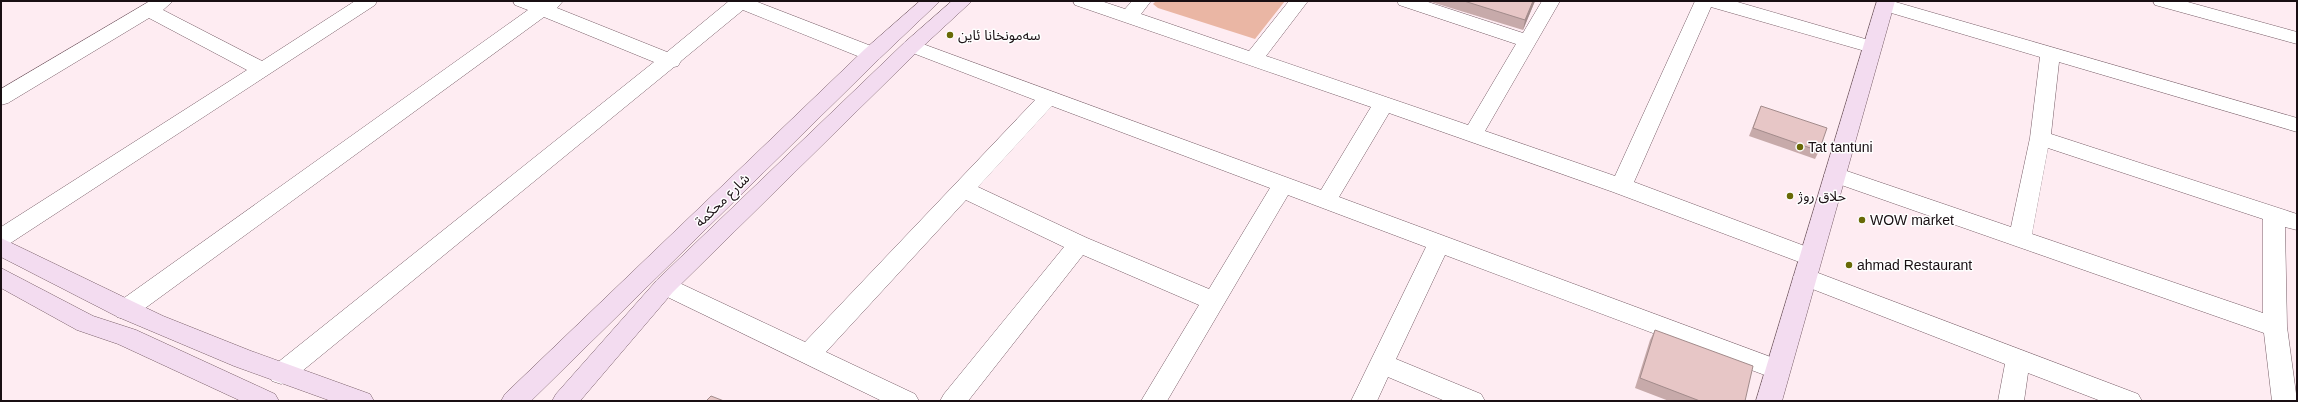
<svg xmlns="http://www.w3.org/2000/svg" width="2298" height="402" viewBox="0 0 2298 402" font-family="Arial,'Noto Sans Arabic',sans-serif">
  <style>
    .green { fill: #eab6a4 }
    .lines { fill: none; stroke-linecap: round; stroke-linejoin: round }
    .street-casing { stroke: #785e68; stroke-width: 1 }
    .secondary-casing { stroke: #785e68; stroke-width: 1 }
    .street { fill: #fff; fill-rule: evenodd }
    .secondary { fill: #f3dcf0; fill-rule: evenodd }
    .wall { fill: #c7aaaa }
    .shaded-wall { fill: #a28b8b }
    .building { fill: #e7c6c6; stroke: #a28b8b }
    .poi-dot { fill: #686906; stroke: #fefefe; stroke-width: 1.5 }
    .labels { text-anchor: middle; stroke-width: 3; stroke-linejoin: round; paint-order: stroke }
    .poi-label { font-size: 14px; fill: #190f13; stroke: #fefefe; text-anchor: start }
    .street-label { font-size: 14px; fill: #190f13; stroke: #fefefe }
  </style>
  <rect width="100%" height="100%" fill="#feecf2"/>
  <path class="green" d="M 1156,1 L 1285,1 L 1255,39 L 1158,8 L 1153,4 Z"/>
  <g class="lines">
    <g class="street-casing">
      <path id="street" d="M 150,1 L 173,1 L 163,10 L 262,61 L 355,1 L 377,1 L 375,5 L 9,244 L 1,246 L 1,227 L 247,70 L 149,18 L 8,103 L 1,105 L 1,89 Z
        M 513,1 L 563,1 L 557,8 L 667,52 L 729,1 L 755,1 L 879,49 L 882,54 L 879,59 L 872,60 L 865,59 L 743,10 L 681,61 L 678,66 L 674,67 L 290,381 L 281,384 L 272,381 L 269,374 L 272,367 L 654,62 L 544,17 L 133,317 L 125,319 L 117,317 L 113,310 L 117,303 L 528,10 L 515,5 Z
        M 1073,1 L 1101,1 L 1125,9 L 1132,1 L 1151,1 L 1141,14 L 1249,51 L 1289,1 L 1308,1 L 1266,56 L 1468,125 L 1516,44 L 1399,5 L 1397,1 L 1425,1 L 1523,33 L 1542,1 L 1560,1 L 1485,131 L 1615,176 L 1695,1 L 1734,1 L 1879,43 L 1882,47 L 1879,51 L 1872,53 L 1711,7 L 1634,182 L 1818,251 L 1821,257 L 1818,263 L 1810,266 L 1613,192 L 1389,113 L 1339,197 L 1787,363 L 1790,370 L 1787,377 L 1778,380 L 1445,255 L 1396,359 L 1481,394 L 1485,401 L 1445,401 L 1388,377 L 1377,401 L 1351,401 L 1426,247 L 1288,195 L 1167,401 L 1141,401 L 1199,305 L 1083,255 L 968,401 L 940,401 L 944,394 L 1064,247 L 966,200 L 826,352 L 915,394 L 919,401 L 882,401 L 657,292 L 653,286 L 657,280 L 665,277 L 673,280 L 805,342 L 1035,100 L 905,50 L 902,46 L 905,42 L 912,40 L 1321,190 L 1371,107 L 1075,5 ZM 1052,106 L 1270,188 L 1209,289 L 1087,238 L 978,187 Z
        M 1878,1 L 1892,1 L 2297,118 L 2297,132 L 2059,62 L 2051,134 L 2297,214 L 2297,230 L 2285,227 L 2287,327 L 2297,401 L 2272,401 L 2264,333 L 1827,180 L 1824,175 L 1827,170 L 1835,167 L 2011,227 L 2030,138 L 2040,57 L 1878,9 L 1876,5 ZM 2048,148 L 2263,219 L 2263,313 L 2032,234 Z
        M 2153,1 L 2184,1 L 2297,32 L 2297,44 L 2155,5 Z
        M 1805,268 L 2138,394 L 2142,401 L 2101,401 L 2028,373 L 2024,401 L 1998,401 L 2005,364 L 1797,283 L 1793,277 L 1797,271 Z"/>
    </g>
    <g class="secondary-casing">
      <path id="secondary" d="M 920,1 L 940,1 L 879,59 L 531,401 L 501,401 L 505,394 L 865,49 Z
        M 952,1 L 972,1 L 919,50 L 673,292 L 580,401 L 552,401 L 556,394 L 657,280 L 905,42 Z
        M 1877,1 L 1895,1 L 1782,401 L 1756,401 Z
        M 1,238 L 163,316 L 251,351 L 370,394 L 374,401 L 331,401 L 234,366 L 118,317 L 1,257 Z
        M 1,268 L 93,316 L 136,330 L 275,394 L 279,401 L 241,401 L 118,344 L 77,330 L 1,288 Z"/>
    </g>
    <use href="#street" class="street"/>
    <use href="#secondary" class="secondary"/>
  </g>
  <path class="wall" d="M 1428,1 L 1535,1 L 1523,30 Z
    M 1761,106 L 1819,151 L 1815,159 L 1749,136 Z
    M 1655,330 L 1745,401 L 1669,401 L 1635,388 L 1650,340 Z"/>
  <path class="shaded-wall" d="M 1533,1 L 1535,1 L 1523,30 L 1525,20 Z"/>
  <path class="building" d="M 1464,1 L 1533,1 L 1525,20 Z
    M 1761,106 L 1827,128 L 1819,151 L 1753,128 Z
    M 1655,330 L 1753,366 L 1745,401 L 1700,401 L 1640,378 Z
    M 711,396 L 724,401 L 706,401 Z"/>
  <g class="poi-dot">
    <circle cx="950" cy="35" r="4"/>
    <circle cx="1800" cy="147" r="4"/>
    <circle cx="1790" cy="196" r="4"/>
    <circle cx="1862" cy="220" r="4"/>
    <circle cx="1849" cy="265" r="4"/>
  </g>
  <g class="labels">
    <g class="poi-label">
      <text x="958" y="40">سەمونخانا ئاین</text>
      <text x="1808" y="152">Tat tantuni</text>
      <text x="1798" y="201">حلاق روژ</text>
      <text x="1870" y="225">WOW market</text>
      <text x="1857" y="270">ahmad Restaurant</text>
    </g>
    <g class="street-label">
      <text transform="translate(722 200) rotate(-44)" y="5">شارع محكمة</text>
    </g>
  </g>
  <rect width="2298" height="402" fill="none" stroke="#190f13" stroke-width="4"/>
</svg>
